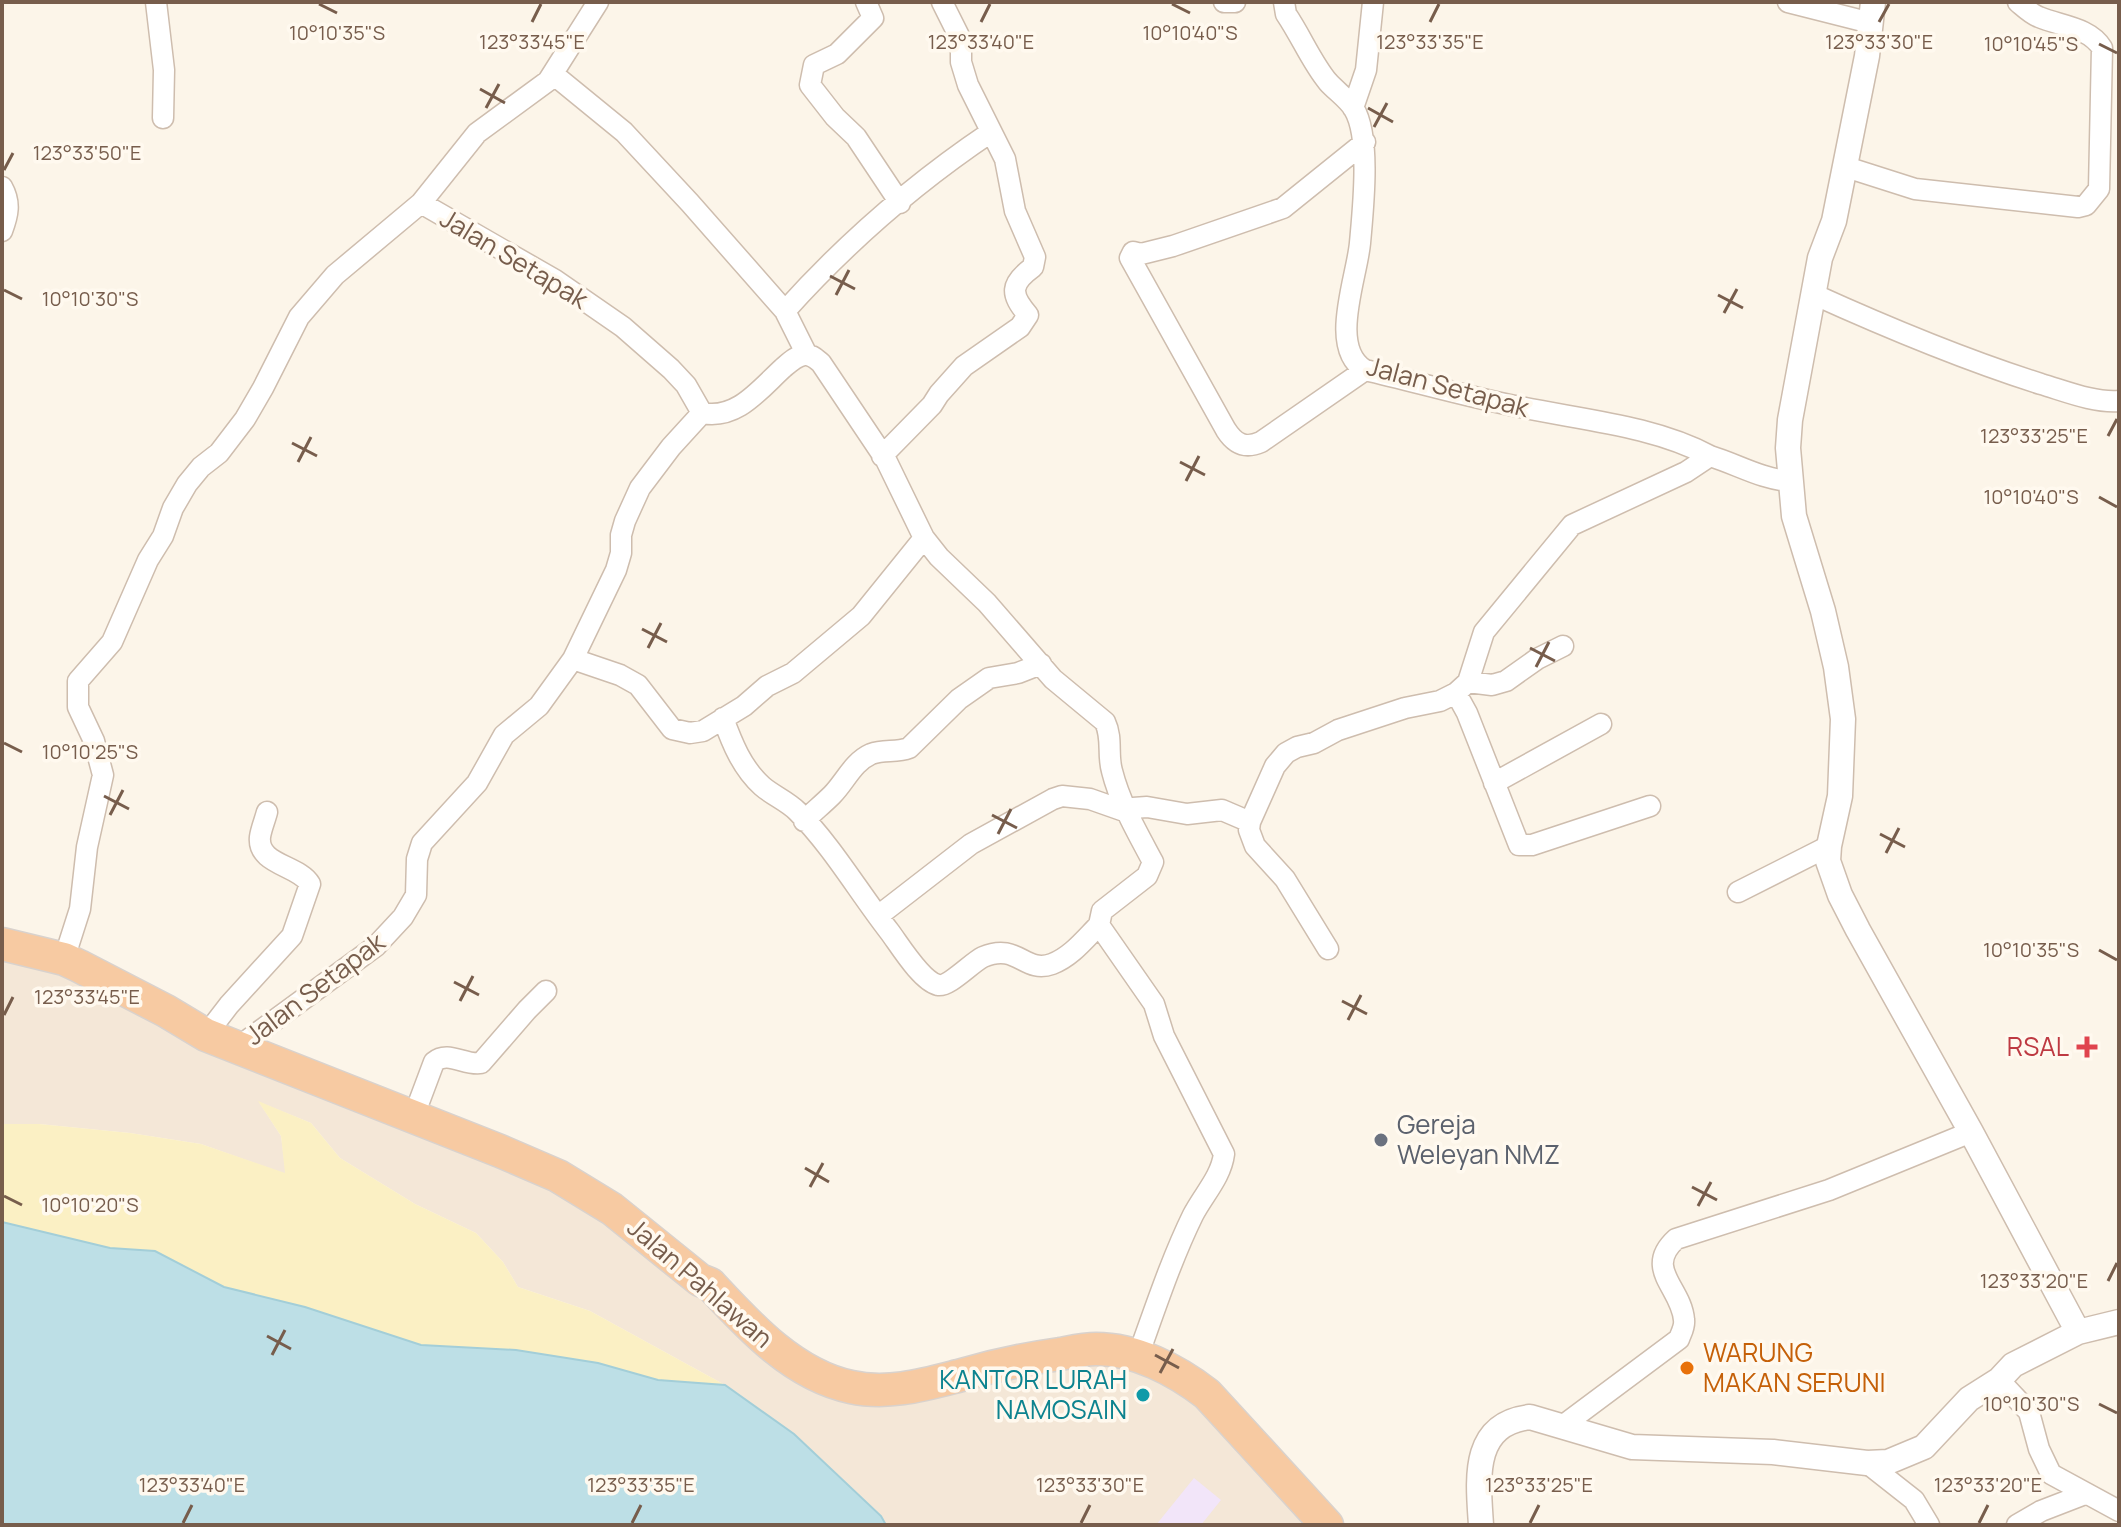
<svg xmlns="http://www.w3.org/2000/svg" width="2121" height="1527" viewBox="0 0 2121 1527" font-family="Manrope,sans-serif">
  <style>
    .residential { fill: #f4e7d7 }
    .education { fill: #f2e5f9 }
    .sand { fill: #fbf0c4 }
    .water { fill: #bddfe6; stroke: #a3ced8; stroke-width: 2 }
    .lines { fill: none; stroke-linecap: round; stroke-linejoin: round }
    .minor-casing { stroke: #cebdae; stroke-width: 23 }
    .tertiary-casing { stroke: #cebdae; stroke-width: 27 }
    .trunk-casing { stroke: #d9d2cd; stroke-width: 35 }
    .minor { stroke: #fff; stroke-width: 20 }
    .tertiary { stroke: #fff; stroke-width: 24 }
    .trunk { stroke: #f7caa2; stroke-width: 32 }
    .ticks { fill: none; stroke: #775d4c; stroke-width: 3 }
    .health-dot { fill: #e0444e; stroke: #fff9ef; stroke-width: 3 }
    .worship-dot { fill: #6b7280; stroke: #fff9ef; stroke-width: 3 }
    .food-dot { fill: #e8710a; stroke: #fff9ef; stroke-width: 3 }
    .culture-dot { fill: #0f9aa8; stroke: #fff9ef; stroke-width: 3 }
    .labels { text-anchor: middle; stroke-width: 7; stroke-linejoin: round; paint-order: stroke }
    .street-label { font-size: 26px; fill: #775d4c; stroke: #fff9ef }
    .health-label { font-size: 26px; fill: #be3a42; stroke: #fff9ef; text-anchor: end }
    .worship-label { font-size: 26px; fill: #5b616d; stroke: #fff9ef; text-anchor: start }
    .food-label { font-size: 26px; fill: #c56008; stroke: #fff9ef; text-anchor: start }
    .culture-label { font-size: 26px; fill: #0d838f; stroke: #fff9ef; text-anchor: end }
    .ticks-label { font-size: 20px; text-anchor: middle; fill: #775d4c; stroke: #fff9ef; stroke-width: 7; stroke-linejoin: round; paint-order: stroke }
  </style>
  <rect width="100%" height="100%" fill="#fcf5e9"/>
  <path class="residential" d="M 2,944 L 567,1184 L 835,1386 L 1144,1351 L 1330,1525 L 886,1525 L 881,1516 L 794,1434 L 725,1385 L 590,1311 L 518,1287 L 503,1262 L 476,1233 L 415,1204 L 340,1158 L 311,1123 L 259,1102 L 281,1136 L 286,1174 L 201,1144 L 130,1133 L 39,1124 L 2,1124 Z"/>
  <path class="education" d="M 1194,1478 L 1221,1500 L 1201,1525 L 1156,1525 Z"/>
  <path class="sand" d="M 258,1101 L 311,1123 L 340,1158 L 415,1204 L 476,1233 L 503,1262 L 518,1287 L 590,1311 L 725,1385 L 658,1380 L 598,1363 L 516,1350 L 421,1345 L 305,1307 L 224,1287 L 155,1251 L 110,1248 L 2,1222 L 2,1124 L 39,1124 L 130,1133 L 201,1144 L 285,1173 L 281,1136 Z"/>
  <path class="water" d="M 2,1222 L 110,1248 L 155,1251 L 224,1287 L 305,1307 L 421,1345 L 516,1350 L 598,1363 L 658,1380 L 725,1385 L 794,1434 L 881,1516 L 886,1525 L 2,1525 Z"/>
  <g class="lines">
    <g class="minor-casing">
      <path id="minor" d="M 156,2 L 164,70 L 163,118
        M 866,2 L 873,18 L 837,54 L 814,65 L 810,85 L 835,117 L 856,137 L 900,203
        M 1224,2 L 1235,2
        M 1284,2 L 1286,14 C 1301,36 1312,63 1328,82 C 1336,91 1348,99 1354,109 C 1371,137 1363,209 1360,243 C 1357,278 1328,348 1365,370 C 1417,382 1468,397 1520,407 C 1583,420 1654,426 1710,456
        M 1788,2 L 1871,23
        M 553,74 L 624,132 L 690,203 L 785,311 L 807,355
        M 1353,108 L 1366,70 L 1373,2
        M 1365,142 L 1283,208 L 1173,246 L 1141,254 L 1133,252 L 1130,258 L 1226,430 C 1235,444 1245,449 1261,442 L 1365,370
        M 1846,167 L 1915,189 L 2078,207 L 2086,205 L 2099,189 L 2102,48 C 2089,27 2060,26 2039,17 C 2031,14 2024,7 2018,2
        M 2,187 C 11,203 8,215 2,231
        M 421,203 L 555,280 L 623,327 L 671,369 L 686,385 L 702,413
        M 1813,294 C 1888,328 1962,359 2041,384 C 2065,391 2094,403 2119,401
        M 785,311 C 846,243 915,183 991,132
        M 882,456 L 932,405 L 939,394 L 964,366 L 1020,327 L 1028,315 C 1010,294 1010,284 1033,267 L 1035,257 L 1015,211 L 1005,159 L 968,85 L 961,62 L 961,40 L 942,2
        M 573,659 L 620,675 L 638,685 L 672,729 L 690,733 L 703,731 L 744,706 L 767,686 L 793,673 L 861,616 L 924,538
        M 1468,682 L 1492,685 L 1506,681 L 1537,659 L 1563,646
        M 1456,693 L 1467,713 L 1519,845 L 1532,845 L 1650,806
        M 723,718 C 732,743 742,768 762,786 C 772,795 787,801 797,811 C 832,846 858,891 889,931 C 899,944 921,981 938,985 C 949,987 971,963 983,957 C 1018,942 1024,974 1052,964 C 1071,957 1085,939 1099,925
        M 1494,783 L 1601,724
        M 804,821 C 813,812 823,804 832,795 C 845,782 853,762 871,754 C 884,749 896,753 909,748 L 959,699 L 989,678 L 1018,673 L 1041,664
        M 1738,892 L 1829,846
        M 878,916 L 971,844 L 1053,799 L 1062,796 L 1090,799 L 1127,812 L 1133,808 L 1147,807 L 1187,814 L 1222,810 L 1250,822
        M 1328,949 L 1285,879 L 1255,846 L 1249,830 L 1250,822 L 1275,766 L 1286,753 L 1297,747 L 1314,743 L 1338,730 L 1405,708 L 1440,701 L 1456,693 L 1468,682 L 1484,632 L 1572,525 L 1686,472 L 1710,456 C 1739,465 1761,479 1790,481
        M 64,959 L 80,909 L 87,847 L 103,775 L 94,741 L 78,707 L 78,681 L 112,642 L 148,560 L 163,536 L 173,508 L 187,484 L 201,467 L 219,453 L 245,419 L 263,388 L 299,317 L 335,275 L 421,203 L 477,133 L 548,81 L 598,2
        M 206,1035 L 229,1005 L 292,936 L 310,884 C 299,865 257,865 260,837 C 261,829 265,820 267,812
        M 238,1047 L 376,946 L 403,917 L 416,895 L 417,859 L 422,843 L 477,783 L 504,735 L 539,706 L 573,659 L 616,570 L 621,553 L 621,535 L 625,521 L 640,488 L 671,447 L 702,413 C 737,420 759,390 783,368 C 789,363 796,356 804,355 C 812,354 816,359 821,363 L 886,460 L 924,538 L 939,557 L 987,603 L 1053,679 L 1105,722 C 1113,739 1107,754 1112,771 C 1120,803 1137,832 1153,862 L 1147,876 L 1102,911 L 1099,925 L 1154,1004 L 1164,1036 L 1224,1154 C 1221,1177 1204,1194 1193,1215 C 1171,1260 1155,1309 1138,1356
        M 413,1118 L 434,1062 C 448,1050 465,1066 481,1063 L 527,1010 L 546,991
        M 1999,1380 L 2029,1412 L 2039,1449 L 2051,1474 L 2119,1511
        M 1561,1427 L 1679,1339 C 1681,1333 1685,1327 1684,1320 C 1682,1288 1643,1269 1676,1239 L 1829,1190 L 1971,1132
        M 1867,1463 L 1914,1500 L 1929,1525
        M 2017,1525 L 2041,1511 L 2085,1494"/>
    </g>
    <g class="tertiary-casing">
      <path id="tertiary" d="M 1873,2 L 1867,56 L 1834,221 L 1820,258 L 1790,420 L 1788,448 L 1794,516 L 1823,611 L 1836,667 L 1843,719 L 1840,796 L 1829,846 L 1828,861 L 1840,895 L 1858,930 L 1971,1132 L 2078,1332
        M 1481,1525 C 1478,1479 1471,1424 1530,1417 L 1632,1447 L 1773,1452 L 1867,1463 L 1888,1462 L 1924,1447 L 1969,1399 L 1999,1380 L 2013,1365 L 2078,1332 L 2119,1322"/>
    </g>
    <g class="trunk-casing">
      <path id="trunk" d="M 2,944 L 64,959 L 79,966 L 166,1011 L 206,1035 L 500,1151 L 558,1176 L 612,1209 L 700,1280 L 710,1284 C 748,1325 793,1375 851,1387 C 888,1395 923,1385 958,1376 C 992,1366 1025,1359 1060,1354 C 1071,1352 1084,1349 1096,1349 C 1136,1349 1176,1370 1207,1394 L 1327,1525"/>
    </g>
    <use href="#minor" class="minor"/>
    <use href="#tertiary" class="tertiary"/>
    <use href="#trunk" class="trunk"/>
  </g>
  <path class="ticks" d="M 319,4 L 337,13M 1172,4 L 1190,13M 532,22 L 541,4M 981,22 L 990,4M 1430,22 L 1439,4M 1879,22 L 1889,4M 2099,44 L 2117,53M 480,89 L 505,103M 486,108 L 499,84M 1368,108 L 1393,122M 1374,127 L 1387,103M 4,170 L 13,153M 830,276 L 855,289M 4,290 L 22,299M 836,295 L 849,270M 1718,295 L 1743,308M 1724,313 L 1737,289M 2108,436 L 2117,419M 292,443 L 317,456M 298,462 L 311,437M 1180,462 L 1205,475M 1186,481 L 1199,456M 2099,497 L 2117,507M 642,629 L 667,642M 648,648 L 661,623M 1530,648 L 1555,661M 1536,667 L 1549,642M 4,743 L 22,752M 104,796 L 129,809M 110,815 L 123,790M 992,815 L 1017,828M 998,834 L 1011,809M 1880,834 L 1905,847M 1886,853 L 1899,828M 2099,950 L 2117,960M 454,982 L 479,995M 460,1001 L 473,976M 1342,1001 L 1367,1014M 4,1015 L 13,997M 1348,1020 L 1361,995M 805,1168 L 829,1182M 810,1187 L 823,1163M 1692,1187 L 1717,1200M 4,1196 L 22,1205M 1698,1206 L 1711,1182M 2108,1281 L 2117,1263M 267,1336 L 291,1349M 272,1355 L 285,1330M 1155,1355 L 1179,1368M 1160,1373 L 1173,1349M 2099,1404 L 2117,1413M 183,1523 L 192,1505M 632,1523 L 641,1505M 1081,1523 L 1090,1505M 1530,1523 L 1539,1505M 1979,1523 L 1988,1505"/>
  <path class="health-dot" d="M2083 1035h8v8h8v8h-8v8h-8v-8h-8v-8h8z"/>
  <circle class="worship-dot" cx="1381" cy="1140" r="8"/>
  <circle class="food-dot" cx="1687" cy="1368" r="8"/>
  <circle class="culture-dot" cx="1143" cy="1395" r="8"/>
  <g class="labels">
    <g class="street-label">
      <text transform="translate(514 259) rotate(31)" y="9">Jalan Setapak</text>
      <text transform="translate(1448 387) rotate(15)" y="9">Jalan Setapak</text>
      <text transform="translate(315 989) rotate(-37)" y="9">Jalan Setapak</text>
      <text transform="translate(700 1283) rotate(41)" y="9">Jalan Pahlawan</text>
    </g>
    <g class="health-label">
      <text x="2069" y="1056">RSAL</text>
    </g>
    <g class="worship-label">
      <text x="1397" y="1134">Gereja<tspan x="1397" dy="30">Weleyan NMZ</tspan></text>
    </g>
    <g class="food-label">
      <text x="1703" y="1362">WARUNG<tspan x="1703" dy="30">MAKAN SERUNI</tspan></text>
    </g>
    <g class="culture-label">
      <text x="1127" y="1389">KANTOR LURAH<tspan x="1127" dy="30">NAMOSAIN</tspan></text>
    </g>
  </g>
  <g class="ticks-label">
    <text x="337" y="40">10°10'35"S</text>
    <text x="1190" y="40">10°10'40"S</text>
    <text x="532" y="49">123°33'45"E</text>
    <text x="981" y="49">123°33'40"E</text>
    <text x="1430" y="49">123°33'35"E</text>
    <text x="1879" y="49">123°33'30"E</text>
    <text x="2031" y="51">10°10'45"S</text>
    <text x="87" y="160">123°33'50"E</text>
    <text x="90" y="306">10°10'30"S</text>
    <text x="2034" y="443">123°33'25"E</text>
    <text x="2031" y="504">10°10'40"S</text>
    <text x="90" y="759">10°10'25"S</text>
    <text x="2031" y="957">10°10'35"S</text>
    <text x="87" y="1004">123°33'45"E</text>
    <text x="90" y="1212">10°10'20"S</text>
    <text x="2034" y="1288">123°33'20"E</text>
    <text x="2031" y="1411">10°10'30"S</text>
    <text x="192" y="1492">123°33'40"E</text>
    <text x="641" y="1492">123°33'35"E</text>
    <text x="1090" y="1492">123°33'30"E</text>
    <text x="1539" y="1492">123°33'25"E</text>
    <text x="1988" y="1492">123°33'20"E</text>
  </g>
  <rect width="2121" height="1527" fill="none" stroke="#775d4c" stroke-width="8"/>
</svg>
